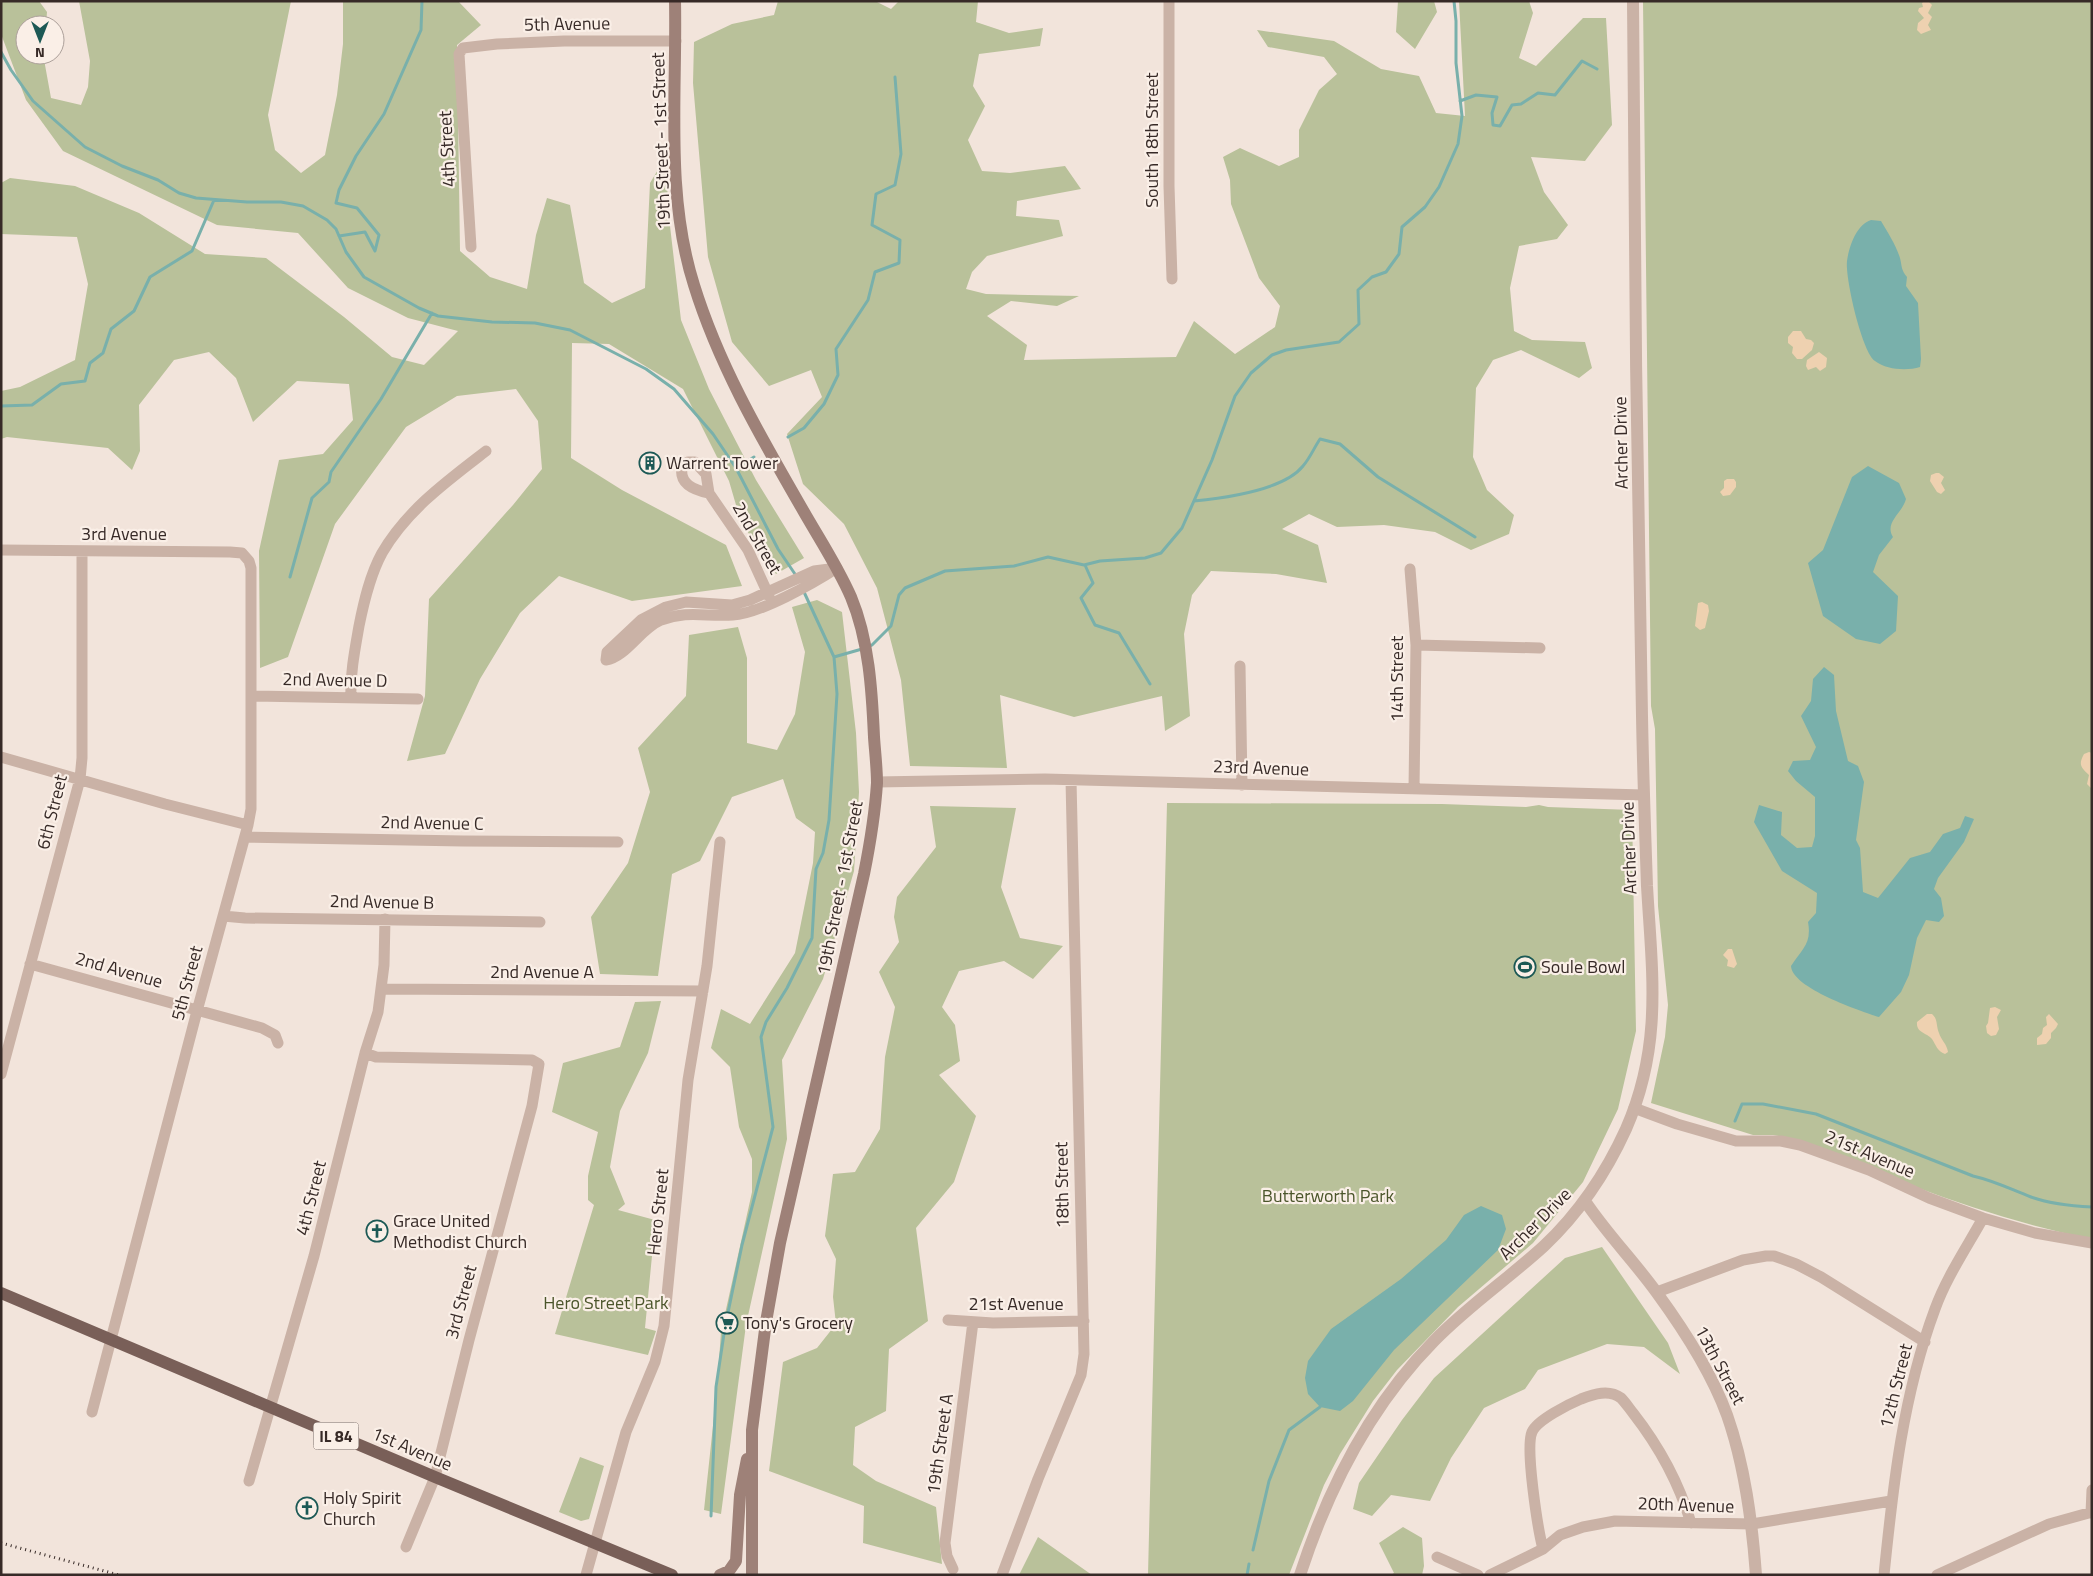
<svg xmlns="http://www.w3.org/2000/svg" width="2093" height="1576" viewBox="0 0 2093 1576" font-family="'Titillium Web',sans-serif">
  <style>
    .green { fill: #b9c19a }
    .sand { fill: #eed1b0 }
    .water { fill: #79b0ab }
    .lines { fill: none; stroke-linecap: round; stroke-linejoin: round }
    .stream { stroke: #79b0ab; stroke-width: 3 }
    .minor { stroke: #cab2a6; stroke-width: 11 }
    .tertiary { stroke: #cab2a6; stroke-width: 12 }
    .secondary { stroke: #9e8178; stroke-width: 12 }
    .primary { stroke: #795f58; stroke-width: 12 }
    .rail { stroke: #372a27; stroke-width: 3; stroke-dasharray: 1 4; stroke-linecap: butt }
    .labels { text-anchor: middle; stroke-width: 4.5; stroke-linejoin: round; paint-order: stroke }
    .shield { fill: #faefe7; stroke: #726561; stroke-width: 1 }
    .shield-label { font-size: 16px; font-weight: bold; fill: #372a27 }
    .street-label { font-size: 18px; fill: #372a27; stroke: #faefe7 }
    .poi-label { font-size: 18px; fill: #372a27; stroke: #faefe7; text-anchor: start }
    .park-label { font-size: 18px; fill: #4b552b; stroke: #faefe7 }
  </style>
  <rect width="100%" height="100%" fill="#f2e4db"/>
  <path class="green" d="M 1,1 L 39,1 L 47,12 L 46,25 L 25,25 L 25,55 L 45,55 L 45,65 L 51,98 L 81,105 L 88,87 L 90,61 L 79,1 L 291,1 L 268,115 L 275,150 L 301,173 L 325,155 L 337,95 L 343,44 L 343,1 L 458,1 L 481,25 L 457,45 L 460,251 L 490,277 L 527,289 L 536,235 L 547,198 L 570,205 L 584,283 L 612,303 L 645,288 L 650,183 L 665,158 L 670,226 L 681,320 L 709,389 L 756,480 L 804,558 L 776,574 L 741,522 L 729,481 L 683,389 L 609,344 L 572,343 L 571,458 L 622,490 L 726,545 L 742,586 L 632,601 L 559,576 L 520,613 L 480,679 L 445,754 L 407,761 L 425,696 L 429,599 L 513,505 L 542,469 L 538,421 L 516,389 L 457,396 L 406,427 L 335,524 L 288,657 L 260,668 L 259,551 L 279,460 L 323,454 L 353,420 L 349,384 L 297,381 L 253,422 L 236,378 L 209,352 L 174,360 L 139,405 L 140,451 L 132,470 L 108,448 L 7,437 L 1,439 L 1,391 L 20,387 L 75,360 L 88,284 L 77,237 L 1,234 L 1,183 L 10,178 L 75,186 L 139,213 L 205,254 L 266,258 L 344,317 L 392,357 L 424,365 L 458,331 L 408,318 L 348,288 L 298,233 L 217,225 L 63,151 L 26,100 L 1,34 Z
    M 778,1 L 875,1 L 891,9 L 899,1 L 978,1 L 976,22 L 1009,33 L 1043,28 L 1040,46 L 979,54 L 973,86 L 985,106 L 968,140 L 982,171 L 1010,173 L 1065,166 L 1081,189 L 1017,201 L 1016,216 L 1059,220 L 1063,236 L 987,256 L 972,272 L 966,289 L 986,294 L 1079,296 L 1057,306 L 1011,301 L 987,316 L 1027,345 L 1024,360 L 1176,357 L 1194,321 L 1235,354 L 1275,327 L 1280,306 L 1259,278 L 1231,204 L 1230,180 L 1223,157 L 1240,148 L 1279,166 L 1299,157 L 1299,130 L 1319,90 L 1337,74 L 1324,57 L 1268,47 L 1257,30 L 1334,41 L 1381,69 L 1419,76 L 1436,113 L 1465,116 L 1459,1 L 1529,1 L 1533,13 L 1519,58 L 1536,66 L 1583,18 L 1606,18 L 1612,125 L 1585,161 L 1531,157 L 1544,192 L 1568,225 L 1557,239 L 1519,246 L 1510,288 L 1514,331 L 1532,340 L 1585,342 L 1592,368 L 1579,378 L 1521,350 L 1493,360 L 1476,388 L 1473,457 L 1487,490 L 1514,515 L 1509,534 L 1471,550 L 1435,532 L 1384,525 L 1337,527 L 1309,514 L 1282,529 L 1318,545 L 1327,583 L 1276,574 L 1211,571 L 1192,595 L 1184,634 L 1190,716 L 1165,731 L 1162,696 L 1074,717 L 1000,695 L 1007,768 L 910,766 L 901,680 L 877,588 L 844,524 L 803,484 L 787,434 L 822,397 L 811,370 L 769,386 L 732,342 L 708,257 L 693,83 L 694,42 L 732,24 L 774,15 Z
    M 1398,1 L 1434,1 L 1437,12 L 1415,49 L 1396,32 Z
    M 1643,1 L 2092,1 L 2092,1239 C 1988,1219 1892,1178 1794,1139 L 1773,1135 L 1753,1135 L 1651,1103 L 1665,1037 L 1668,1005 L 1658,906 L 1655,729 L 1651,706 Z
    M 817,600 L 842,612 L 856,733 L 859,792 L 854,871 L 823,979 L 782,1060 L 787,1139 L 746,1325 L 721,1514 L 704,1510 L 717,1388 L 721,1332 L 752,1192 L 752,1159 L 739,1127 L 730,1067 L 711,1048 L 721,1009 L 750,1024 L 795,953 L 813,863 L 815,832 L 796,818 L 783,779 L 732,797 L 700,861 L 672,874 L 658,976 L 600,974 L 591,917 L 628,863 L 650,792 L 638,748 L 686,696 L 689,635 L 738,627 L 747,658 L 747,743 L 777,750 L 795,714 L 805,652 L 792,607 Z
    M 1167,803 L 1442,804 L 1526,807 L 1539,805 L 1548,807 L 1632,810 L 1636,1031 L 1618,1109 L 1583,1182 L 1533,1243 L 1458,1307 L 1397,1370 L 1373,1401 L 1340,1454 L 1324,1485 L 1289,1575 L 1148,1575 Z
    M 930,806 L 1016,808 L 1001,887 L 1020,938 L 1063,946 L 1033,979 L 1004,961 L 959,971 L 942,1007 L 955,1025 L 960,1061 L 939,1075 L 976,1116 L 954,1182 L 916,1228 L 928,1321 L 889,1349 L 886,1411 L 855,1427 L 853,1465 L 876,1481 L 936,1507 L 942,1564 L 863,1543 L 864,1506 L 769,1471 L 783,1362 L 817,1348 L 836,1324 L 833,1297 L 836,1259 L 825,1236 L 833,1174 L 855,1172 L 880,1129 L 885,1057 L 895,1007 L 879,972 L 899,942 L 894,917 L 897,897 L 936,847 Z
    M 661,1001 L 648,1053 L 620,1111 L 610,1167 L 625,1204 L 618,1210 L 666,1223 L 655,1225 L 645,1328 L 656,1331 L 648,1355 L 555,1334 L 594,1205 L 588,1200 L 588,1176 L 598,1132 L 552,1112 L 563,1063 L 620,1047 L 635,1002 Z
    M 1602,1247 L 1668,1343 L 1680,1374 L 1644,1347 L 1607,1344 L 1538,1370 L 1525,1389 L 1484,1408 L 1451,1458 L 1430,1501 L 1391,1495 L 1372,1516 L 1353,1509 L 1359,1483 L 1402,1420 L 1434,1378 L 1565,1258 Z
    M 580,1457 L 604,1466 L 589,1519 L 581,1521 L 559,1512 Z
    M 1403,1527 L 1422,1538 L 1424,1566 L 1422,1575 L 1391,1575 L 1394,1573 L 1379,1543 Z
    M 1038,1537 L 1092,1575 L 1019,1575 Z"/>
  <path class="sand" d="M 1924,1 L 1928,1 L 1932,5 L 1928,13 L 1932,17 L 1928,25 L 1931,30 L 1921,34 L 1917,30 L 1918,23 L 1924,18 L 1918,11 L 1919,8 L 1923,7 L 1922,3 Z
    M 1793,331 L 1801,331 L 1806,339 L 1811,340 L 1814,343 L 1812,350 L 1802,359 L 1797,359 L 1792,353 L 1793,347 L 1788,343 L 1788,337 Z
    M 1819,352 L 1827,358 L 1826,367 L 1820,371 L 1816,367 L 1808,370 L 1806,366 L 1807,360 Z
    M 1936,473 L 1939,473 L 1944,477 L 1941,483 L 1945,490 L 1941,494 L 1937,492 L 1930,481 L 1931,475 Z
    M 1727,479 L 1734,479 L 1736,482 L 1736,487 L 1730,495 L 1723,496 L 1720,492 L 1724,488 L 1724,481 Z
    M 1702,602 L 1708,605 L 1709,611 L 1705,628 L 1700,630 L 1695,626 L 1698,603 Z
    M 2089,752 L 2092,753 L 2092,789 L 2087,784 L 2089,775 C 2081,767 2078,765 2084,754 Z
    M 1728,949 L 1732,949 L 1737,964 L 1734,968 L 1727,966 L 1728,960 L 1723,955 Z
    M 1995,1007 L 2001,1010 L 1997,1017 L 1999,1029 L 1996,1035 L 1991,1036 L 1987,1033 L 1986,1026 L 1988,1023 L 1990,1008 Z
    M 1927,1014 L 1932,1014 C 1938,1019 1936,1026 1939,1033 C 1941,1040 1947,1044 1948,1052 L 1945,1054 C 1937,1051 1936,1045 1932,1039 C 1926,1032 1916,1033 1917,1022 Z
    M 2049,1014 L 2058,1024 L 2056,1028 L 2051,1033 L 2051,1038 L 2046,1044 L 2037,1045 L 2037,1038 L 2042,1034 L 2043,1028 L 2047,1025 L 2046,1017 Z"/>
  <path class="water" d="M 1871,220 L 1881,221 C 1888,233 1896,245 1900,258 C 1902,266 1901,270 1907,277 L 1906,286 L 1918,303 L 1921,359 L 1920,367 C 1907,371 1887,370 1875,361 C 1862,352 1845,278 1847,261 C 1849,247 1856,225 1871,220 Z
    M 1868,466 L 1899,483 L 1906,499 C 1902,514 1884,522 1893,537 L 1879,555 L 1873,572 L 1898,596 L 1896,631 L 1880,644 L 1856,639 L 1823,616 L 1808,563 L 1823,550 L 1852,477 Z
    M 1824,667 L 1834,675 L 1836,711 L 1848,761 L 1858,766 L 1864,782 L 1856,840 L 1860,848 L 1863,892 L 1878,898 L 1910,858 L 1930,852 L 1943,834 L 1960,828 L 1965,816 L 1974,819 L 1964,842 L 1938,878 L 1934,889 L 1941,898 L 1944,916 L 1939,922 L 1926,920 L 1917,938 L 1909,975 L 1901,992 L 1879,1017 C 1860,1011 1792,988 1791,966 C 1802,949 1812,944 1808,922 L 1816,913 L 1817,893 L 1782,871 L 1754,822 L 1759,805 L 1782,812 L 1781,835 L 1797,848 L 1812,847 L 1815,836 L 1815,797 L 1796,781 L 1788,771 L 1793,761 L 1810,760 L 1816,747 L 1801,716 L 1811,701 L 1813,679 Z
    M 1481,1206 L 1502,1215 L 1506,1229 L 1498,1250 L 1394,1350 L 1353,1401 L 1340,1411 L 1320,1407 L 1308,1394 L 1305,1378 L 1308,1361 L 1331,1329 L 1401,1279 L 1446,1240 L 1464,1215 Z"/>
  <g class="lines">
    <path class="stream" d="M 1,52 L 11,70 L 33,101 L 85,147 L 122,166 L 158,180 L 179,193 L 196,198 L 247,202 L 281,202 L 303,206 L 327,220 L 336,229 L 346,252 L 364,277 L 419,308 L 438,316 L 492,322 L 535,323 L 570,330 L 646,369 L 674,389 L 713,434 L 736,468 L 778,549 L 797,577
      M 1460,101 L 1476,95 L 1497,97 L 1492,113 L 1493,125 L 1500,126 L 1512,105 L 1521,104 L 1538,93 L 1555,95 L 1582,61 L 1597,69
      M 339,236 L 365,232 L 375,251 L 379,235 L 357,208 L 336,203 L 339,190 L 356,156 L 384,114 L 421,30 L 422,1
      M 1,406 L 32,405 L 61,384 L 85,381 L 90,363 L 103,353 L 111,329 L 134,311 L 150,277 L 192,251 L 214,200
      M 788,437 L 804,428 L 824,404 L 838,375 L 836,349 L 868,300 L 875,272 L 899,263 L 900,240 L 872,225 L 876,194 L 895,185 L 901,154 L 895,77
      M 736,468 L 754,457
      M 1194,501 C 1224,498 1284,490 1303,466 C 1310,458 1314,448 1320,439 L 1340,444 L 1378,477 L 1475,537
      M 1085,565 L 1093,583 L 1081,598 L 1095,625 L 1119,633 L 1150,684
      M 290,577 L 312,498 L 329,482 L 331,472 L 381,399 L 432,313
      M 868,647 L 872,645 L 891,626 L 899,595 L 905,588 L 945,571 L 1014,566 L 1048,557 L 1084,565 L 1100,561 L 1145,558 L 1161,553 L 1182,528 L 1212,460 L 1235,396 L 1251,373 L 1272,355 L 1286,350 L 1339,342 L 1359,324 L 1358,290 L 1372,277 L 1386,272 L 1399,254 L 1402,227 L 1425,207 L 1439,187 L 1458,144 L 1462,116 L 1456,63 L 1456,21 L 1454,1
      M 834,657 L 862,649
      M 1735,1121 L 1742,1104 L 1763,1104 L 1816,1114 L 1973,1176 C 1995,1181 2010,1189 2031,1197 C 2050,1204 2072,1206 2092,1207
      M 711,1516 L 716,1387 L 725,1327 L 742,1245 L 773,1127 L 761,1037 L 766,1022 L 787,988 L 812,938 L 816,869 L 823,853 L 829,820 L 837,694 L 834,657 L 804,592
      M 1253,1550 L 1269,1481 L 1289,1430 L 1320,1407
      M 1247,1575 L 1249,1564"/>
    <path class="minor" d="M 1169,1 L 1169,186 L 1172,279
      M 471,247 L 459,54 L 463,48 L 497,44 L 564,41 L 676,41
      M 709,493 C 694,490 679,484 682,467 L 688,462 L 695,462 L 706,474 L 709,493 L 748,550 L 769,596
      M 1,550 L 230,552 L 242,553 L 249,561 L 251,568 L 251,809 L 248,825 L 197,1011 L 92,1412
      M 837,568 C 814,583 759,614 733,615 C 706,617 688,610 661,620 C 640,629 626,657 606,660 L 607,652 L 641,620 L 666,607 L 686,602 L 732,605 L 750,600 L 814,571 Z
      M 1410,569 L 1416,645 L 1414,789
      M 1416,645 L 1540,648
      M 1240,666 L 1242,785
      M 251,696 L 418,699
      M 351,698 C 350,674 355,649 359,626 C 364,601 370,575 382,553 C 407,510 447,481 486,451
      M 1,757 L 165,804 L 248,825
      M 877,782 L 1045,779 L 1644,795
      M 245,837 L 463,841 L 618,842
      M 223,916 L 245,918 L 540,922
      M 30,964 L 262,1028 L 275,1035 L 278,1043
      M 382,989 L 703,991
      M 365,1053 L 376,1057 L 532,1060 L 539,1064 L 532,1106 L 469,1340 L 435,1477 L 406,1547
      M 1,1074 L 80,779 L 82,758 L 82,551
      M 1634,1108 L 1677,1124 L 1736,1141 L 1781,1141 L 1800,1145 L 1869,1170 L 1929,1198 L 1983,1218 L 2035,1233 L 2092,1243
      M 1657,1292 L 1743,1260 L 1766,1256 L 1774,1256 L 1796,1264 L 1821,1277 L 1925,1342
      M 948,1320 L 993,1323 L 1084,1321
      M 249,1481 L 314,1256 L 365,1053 L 378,1012 L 384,965 L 385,919
      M 2091,1513 L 2092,1490
      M 1543,1549 C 1538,1530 1525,1448 1532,1432 C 1537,1420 1569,1404 1581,1399 C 1594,1394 1609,1389 1621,1398 C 1625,1402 1629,1408 1633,1413 C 1658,1445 1679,1483 1691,1523
      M 1437,1557 L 1478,1575
      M 953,1569 L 947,1556 L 945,1543 L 973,1322
      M 586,1575 L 626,1432 L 655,1362 L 664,1326 L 688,1080 L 707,966 L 720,842
      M 1002,1575 L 1038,1479 L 1081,1375 L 1084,1354 L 1071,780
      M 1490,1575 L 1543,1549 L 1560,1535 L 1583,1527 L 1615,1521 L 1752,1524 L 1891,1501
      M 1884,1575 C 1893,1485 1903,1395 1935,1309 C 1946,1278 1967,1247 1983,1218
      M 1937,1575 L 2049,1524 L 2092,1512"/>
    <path class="tertiary" d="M 1585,1201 C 1607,1234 1634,1261 1657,1293 C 1684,1330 1711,1371 1727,1415 C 1745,1466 1752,1521 1756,1575
      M 1300,1575 C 1328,1489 1370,1406 1434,1341 C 1468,1306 1508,1279 1544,1246 C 1579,1213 1606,1173 1626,1129 C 1663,1045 1652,973 1647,886 C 1645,829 1643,772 1642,716 C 1637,478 1634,239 1633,1"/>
    <path class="secondary" d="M 675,1 C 677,95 665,194 694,285 C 719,366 762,439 804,512 C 820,540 838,567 851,597 C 869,640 872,691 874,737 C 875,752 877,768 877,783 C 875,814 870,844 864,874 L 780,1243 L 766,1322 L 752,1430 L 752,1575
      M 720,1575 L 729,1571 L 736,1561 L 740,1495 L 747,1459"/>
    <path class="primary" d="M 1,1293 L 435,1477 L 672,1575"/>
    <path class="rail" d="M 1,1543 L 119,1575"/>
  </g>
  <defs>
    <g id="building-ring" transform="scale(1.125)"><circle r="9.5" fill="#faefe7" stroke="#1c5955" stroke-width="1.5"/><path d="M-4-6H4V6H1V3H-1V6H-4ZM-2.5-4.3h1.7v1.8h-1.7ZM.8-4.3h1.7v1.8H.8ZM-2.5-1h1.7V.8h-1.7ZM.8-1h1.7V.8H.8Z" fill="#1c5955"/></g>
    <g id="stadium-ring" transform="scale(1.125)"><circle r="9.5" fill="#faefe7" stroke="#1c5955" stroke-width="1.5"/><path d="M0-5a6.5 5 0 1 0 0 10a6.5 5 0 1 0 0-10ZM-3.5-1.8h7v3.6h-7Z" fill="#1c5955"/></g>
    <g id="church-ring" transform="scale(1.125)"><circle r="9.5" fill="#faefe7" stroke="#1c5955" stroke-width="1.5"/><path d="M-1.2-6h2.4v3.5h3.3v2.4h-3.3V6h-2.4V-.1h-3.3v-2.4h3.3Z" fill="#1c5955"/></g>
    <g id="supermarket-ring" transform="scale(1.125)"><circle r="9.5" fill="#faefe7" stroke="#1c5955" stroke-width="1.5"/><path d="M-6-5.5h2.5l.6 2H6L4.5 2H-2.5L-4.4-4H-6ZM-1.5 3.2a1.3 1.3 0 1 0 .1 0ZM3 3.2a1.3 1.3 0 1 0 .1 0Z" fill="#1c5955"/></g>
  </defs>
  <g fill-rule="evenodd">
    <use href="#building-ring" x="650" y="463"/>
    <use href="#stadium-ring" x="1525" y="967"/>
    <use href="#church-ring" x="377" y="1231"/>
    <use href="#supermarket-ring" x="727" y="1323"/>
    <use href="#church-ring" x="307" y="1508"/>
  </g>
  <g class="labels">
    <rect class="shield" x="313.5" y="1422.5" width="45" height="27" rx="4"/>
    <g class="shield-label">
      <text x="336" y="1442">IL 84</text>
    </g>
    <g class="street-label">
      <text transform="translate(567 24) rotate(-1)" y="6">5th Avenue</text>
      <text transform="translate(1152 140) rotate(-90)" y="6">South 18th Street</text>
      <text transform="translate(661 141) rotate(-92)" y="6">19th Street - 1st Street</text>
      <text transform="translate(447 149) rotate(-93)" y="6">4th Street</text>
      <text transform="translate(1621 443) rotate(-91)" y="6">Archer Drive</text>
      <text x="124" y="540">3rd Avenue</text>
      <text transform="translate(757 538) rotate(60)" y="6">2nd Street</text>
      <text transform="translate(1397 679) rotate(-90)" y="6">14th Street</text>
      <text transform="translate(335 680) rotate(1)" y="6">2nd Avenue D</text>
      <text transform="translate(1261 768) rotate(2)" y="6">23rd Avenue</text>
      <text transform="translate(52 812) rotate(-76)" y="6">6th Street</text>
      <text transform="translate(432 823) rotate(1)" y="6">2nd Avenue C</text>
      <text transform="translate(1629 848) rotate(-92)" y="6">Archer Drive</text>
      <text transform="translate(840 888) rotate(-79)" y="6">19th Street - 1st Street</text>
      <text transform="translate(382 902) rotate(1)" y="6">2nd Avenue B</text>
      <text transform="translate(119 970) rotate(16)" y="6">2nd Avenue</text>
      <text x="542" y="978">2nd Avenue A</text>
      <text transform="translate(187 983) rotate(-75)" y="6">5th Street</text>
      <text transform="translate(1870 1154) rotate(23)" y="6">21st Avenue</text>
      <text transform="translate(1062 1185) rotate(-91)" y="6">18th Street</text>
      <text transform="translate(311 1198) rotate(-76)" y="6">4th Street</text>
      <text transform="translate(658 1212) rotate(-84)" y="6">Hero Street</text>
      <text transform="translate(1535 1224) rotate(-45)" y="6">Archer Drive</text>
      <text transform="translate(461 1302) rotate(-75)" y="6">3rd Street</text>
      <text x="1016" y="1310">21st Avenue</text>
      <text transform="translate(1720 1365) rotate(62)" y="6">13th Street</text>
      <text transform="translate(1896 1386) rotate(-76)" y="6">12th Street</text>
      <text transform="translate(940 1444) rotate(-82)" y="6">19th Street A</text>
      <text transform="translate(412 1449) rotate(23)" y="6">1st Avenue</text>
      <text transform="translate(1686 1505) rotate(2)" y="6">20th Avenue</text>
    </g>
    <g class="poi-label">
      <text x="666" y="469">Warrent Tower</text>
      <text x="1541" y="973">Soule Bowl</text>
      <text x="393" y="1227">Grace United<tspan x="393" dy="21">Methodist Church</tspan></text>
      <text x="743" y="1329">Tony's Grocery</text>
      <text x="323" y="1504">Holy Spirit<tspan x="323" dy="21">Church</tspan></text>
    </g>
    <g class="park-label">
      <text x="1328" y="1202">Butterworth Park</text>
      <text x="606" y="1309">Hero Street Park</text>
    </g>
  </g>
  <rect width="2093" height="1576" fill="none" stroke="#372a27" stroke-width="5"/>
  <g transform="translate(40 40) rotate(180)"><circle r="24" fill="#faefe7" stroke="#aca09a"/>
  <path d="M0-4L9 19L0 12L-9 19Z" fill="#1c5955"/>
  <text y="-8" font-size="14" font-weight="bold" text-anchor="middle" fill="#372a27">N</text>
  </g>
</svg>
